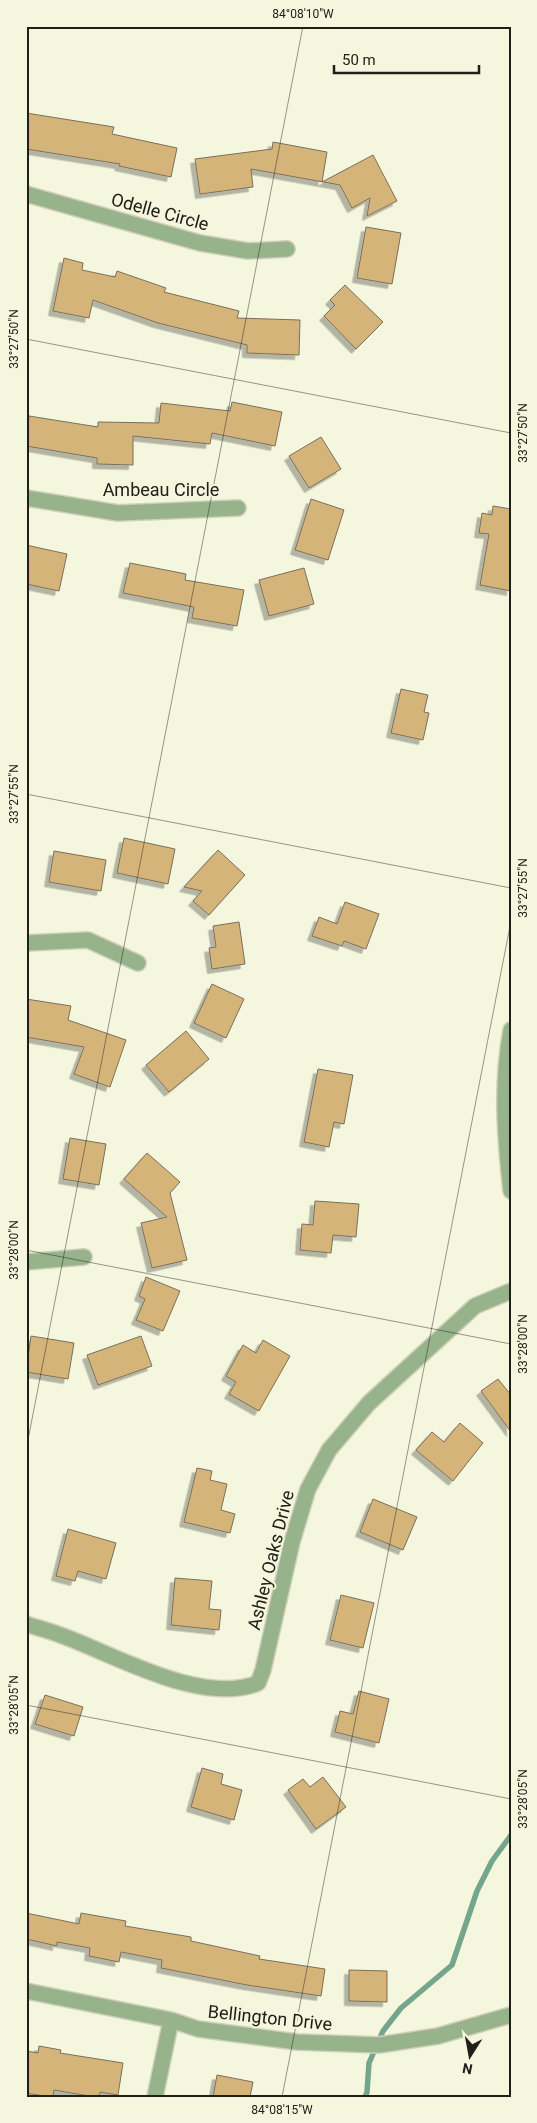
<svg xmlns="http://www.w3.org/2000/svg" width="537" height="2123" viewBox="0 0 537 2123" font-family="Roboto,sans-serif">
  <style>
    .lines { fill: none; stroke-linecap: round; stroke-linejoin: round }
    .stream { stroke: #74a68e; stroke-width: 5.5 }
    .building { fill: #d5b47a; stroke: #7a6f5c; filter: url(#shadow) }
    .minor-casing { stroke: #cfcfba; stroke-width: 18 }
    .minor { stroke: #96b38b; stroke-width: 15 }
    .ticks { fill: none; stroke: #202018; stroke-width: 1; stroke-opacity: 0.45 }
    .labels { text-anchor: middle; stroke-width: 4; stroke-linejoin: round; paint-order: stroke }
    .street-label { font-size: 18px; fill: #202018; stroke: #f5f6de }
    .neatline { fill: none; stroke: #202018; stroke-width: 2 }
    .ticks-label { font-size: 12px; text-anchor: middle; fill: #202018 }
  </style>
  <defs>
    <filter id="shadow"><feDropShadow dx="-4.5" dy="4.5" stdDeviation="0" flood-color="#0004"/></filter>
  </defs>
  <rect width="100%" height="100%" fill="#f5f6de"/>
  <g class="lines">
    <path class="stream" d="M 365,2097 L 367,2092 L 369,2063 L 383,2031 L 401,2008 L 452,1965 L 477,1891 L 492,1861 L 511,1835"/>
  </g>
  <path class="building" d="M 26,113 L 114,127 L 112,134 L 177,148 L 171,177 L 119,166 L 120,164 L 26,149 Z
    M 273,142 L 327,152 L 322,182 L 373,155 L 397,201 L 367,216 L 370,198 L 352,208 L 340,185 L 251,169 L 253,187 L 200,194 L 195,159 L 272,149 Z
    M 366,227 L 401,233 L 392,284 L 357,278 Z
    M 64,258 L 83,263 L 82,270 L 115,277 L 117,271 L 166,288 L 164,292 L 239,311 L 237,318 L 300,320 L 299,355 L 247,353 L 247,345 L 158,323 L 93,300 L 89,318 L 53,311 Z
    M 345,285 L 383,322 L 356,349 L 324,316 L 335,305 L 330,300 Z
    M 232,402 L 282,412 L 275,446 L 212,433 L 210,444 L 133,436 L 133,465 L 97,464 L 97,458 L 26,446 L 29,416 L 98,427 L 98,422 L 159,423 L 161,403 L 230,411 Z
    M 321,437 L 341,469 L 309,488 L 289,456 Z
    M 311,499 L 344,510 L 328,560 L 295,550 Z
    M 493,506 L 511,509 L 511,591 L 480,585 L 489,534 L 479,533 L 482,513 L 492,515 Z
    M 26,545 L 67,554 L 59,591 L 26,584 Z
    M 130,563 L 186,574 L 185,580 L 244,590 L 237,626 L 192,618 L 194,607 L 123,593 Z
    M 304,568 L 314,604 L 269,616 L 259,580 Z
    M 401,689 L 428,695 L 424,712 L 429,713 L 423,740 L 391,733 Z
    M 124,838 L 175,849 L 168,884 L 117,873 Z
    M 218,850 L 245,875 L 209,915 L 193,901 L 202,891 L 184,887 Z
    M 54,851 L 106,860 L 101,891 L 49,882 Z
    M 345,902 L 379,914 L 366,949 L 344,941 L 342,946 L 312,936 L 319,917 L 337,924 Z
    M 239,922 L 245,964 L 212,969 L 209,948 L 216,947 L 213,926 Z
    M 212,984 L 244,999 L 226,1038 L 194,1023 Z
    M 26,999 L 71,1006 L 68,1020 L 126,1040 L 110,1087 L 74,1074 L 84,1047 L 26,1037 Z
    M 186,1031 L 209,1059 L 169,1092 L 146,1065 Z
    M 318,1069 L 353,1075 L 344,1124 L 334,1122 L 329,1147 L 304,1142 Z
    M 70,1138 L 106,1144 L 99,1185 L 63,1179 Z
    M 147,1153 L 180,1182 L 170,1193 L 187,1260 L 152,1268 L 141,1223 L 167,1217 L 124,1179 Z
    M 315,1201 L 359,1204 L 356,1237 L 333,1235 L 331,1253 L 300,1250 L 302,1224 L 313,1225 Z
    M 146,1277 L 180,1291 L 163,1331 L 136,1320 L 145,1299 L 139,1296 Z
    M 31,1336 L 74,1343 L 68,1379 L 26,1372 Z
    M 141,1336 L 152,1366 L 98,1385 L 87,1355 Z
    M 263,1340 L 290,1356 L 259,1411 L 229,1394 L 236,1382 L 226,1376 L 243,1345 L 256,1353 Z
    M 498,1379 L 511,1395 L 511,1432 L 481,1391 Z
    M 460,1423 L 483,1443 L 453,1481 L 416,1450 L 432,1432 L 444,1442 Z
    M 197,1468 L 212,1471 L 210,1480 L 227,1484 L 221,1510 L 235,1514 L 230,1533 L 184,1522 Z
    M 373,1499 L 417,1517 L 403,1550 L 360,1532 Z
    M 68,1529 L 116,1543 L 106,1579 L 78,1571 L 75,1581 L 56,1576 Z
    M 175,1578 L 212,1581 L 209,1609 L 221,1610 L 219,1630 L 171,1625 Z
    M 341,1595 L 374,1603 L 363,1648 L 330,1640 Z
    M 359,1691 L 389,1699 L 379,1743 L 335,1732 L 340,1711 L 353,1714 Z
    M 45,1695 L 83,1707 L 74,1736 L 35,1724 Z
    M 202,1768 L 223,1774 L 221,1784 L 242,1790 L 234,1820 L 191,1807 Z
    M 323,1777 L 346,1807 L 316,1829 L 288,1790 L 303,1779 L 310,1787 Z
    M 26,1913 L 79,1924 L 81,1913 L 126,1921 L 125,1926 L 191,1937 L 191,1941 L 260,1956 L 259,1959 L 325,1969 L 321,1996 L 247,1985 L 161,1968 L 162,1960 L 121,1952 L 119,1962 L 89,1956 L 90,1948 L 57,1942 L 57,1946 L 26,1939 Z
    M 349,1970 L 387,1971 L 387,2002 L 349,2001 Z
    M 39,2046 L 61,2050 L 60,2053 L 123,2063 L 118,2095 L 100,2092 L 99,2097 L 95,2097 L 54,2090 L 53,2097 L 50,2097 L 26,2093 L 26,2051 L 38,2053 Z
    M 217,2075 L 253,2082 L 250,2097 L 213,2097 Z"/>
  <g class="lines">
    <g class="minor-casing">
      <path id="minor" d="M 26,194 L 200,243 L 248,251 L 287,249
        M 26,498 L 118,513 L 238,508
        M 26,943 L 88,940 L 138,963
        M 511,1030 C 501,1084 505,1137 511,1191
        M 26,1262 L 84,1257
        M 26,1624 C 38,1628 51,1631 63,1636 C 115,1655 202,1706 258,1683 L 263,1670 L 292,1542 L 308,1489 L 329,1450 L 369,1403 L 475,1306 L 511,1291
        M 26,1991 L 171,2020 L 198,2029 L 297,2042 L 379,2045 L 438,2036 L 511,2015
        M 155,2097 L 171,2020"/>
    </g>
    <use href="#minor" class="minor"/>
  </g>
  <path class="ticks" d="M 26,339 L 511,433M 26,794 L 511,888M 26,1250 L 511,1344M 26,1450 L 303,26M 26,1705 L 511,1799M 282,2097 L 511,921"/>
  <g class="labels">
    <g class="street-label">
      <text transform="translate(160 212) rotate(15)" y="6">Odelle Circle</text>
      <text x="161" y="496">Ambeau Circle</text>
      <text transform="translate(271 1560) rotate(-76)" y="6">Ashley Oaks Drive</text>
      <text transform="translate(270 2018) rotate(6)" y="6">Bellington Drive</text>
    </g>
  </g>
  <rect width="537" height="2123" fill="none" stroke="#f5f6de" stroke-width="55"/>
  <g transform="translate(470 2056) rotate(191)" stroke="#f5f6de" stroke-width="4" paint-order="stroke">
  <path d="M0-4L9 19L0 12L-9 19Z" fill="#202018"/>
  <text y="-8" font-size="14" font-weight="bold" text-anchor="middle" fill="#202018">N</text>
  </g>
  <path d="M334 65v8h145v-8" fill="none" stroke="#202018" stroke-width="2.5"/>
  <text x="342" y="65" font-size="15" fill="#202018" stroke="#f5f6de" stroke-width="4" paint-order="stroke">50 m</text>
  <rect x="28" y="28" width="482" height="2068" class="neatline"/>
  <g class="ticks-label">
    <text x="303" y="18">84°08'10"W</text>
    <text transform="translate(14 339) rotate(-90)" y="4">33°27'50"N</text>
    <text transform="translate(523 433) rotate(-90)" y="4">33°27'50"N</text>
    <text transform="translate(14 794) rotate(-90)" y="4">33°27'55"N</text>
    <text transform="translate(523 888) rotate(-90)" y="4">33°27'55"N</text>
    <text transform="translate(14 1250) rotate(-90)" y="4">33°28'00"N</text>
    <text transform="translate(523 1344) rotate(-90)" y="4">33°28'00"N</text>
    <text transform="translate(14 1705) rotate(-90)" y="4">33°28'05"N</text>
    <text transform="translate(523 1799) rotate(-90)" y="4">33°28'05"N</text>
    <text x="282" y="2114">84°08'15"W</text>
  </g>
</svg>
